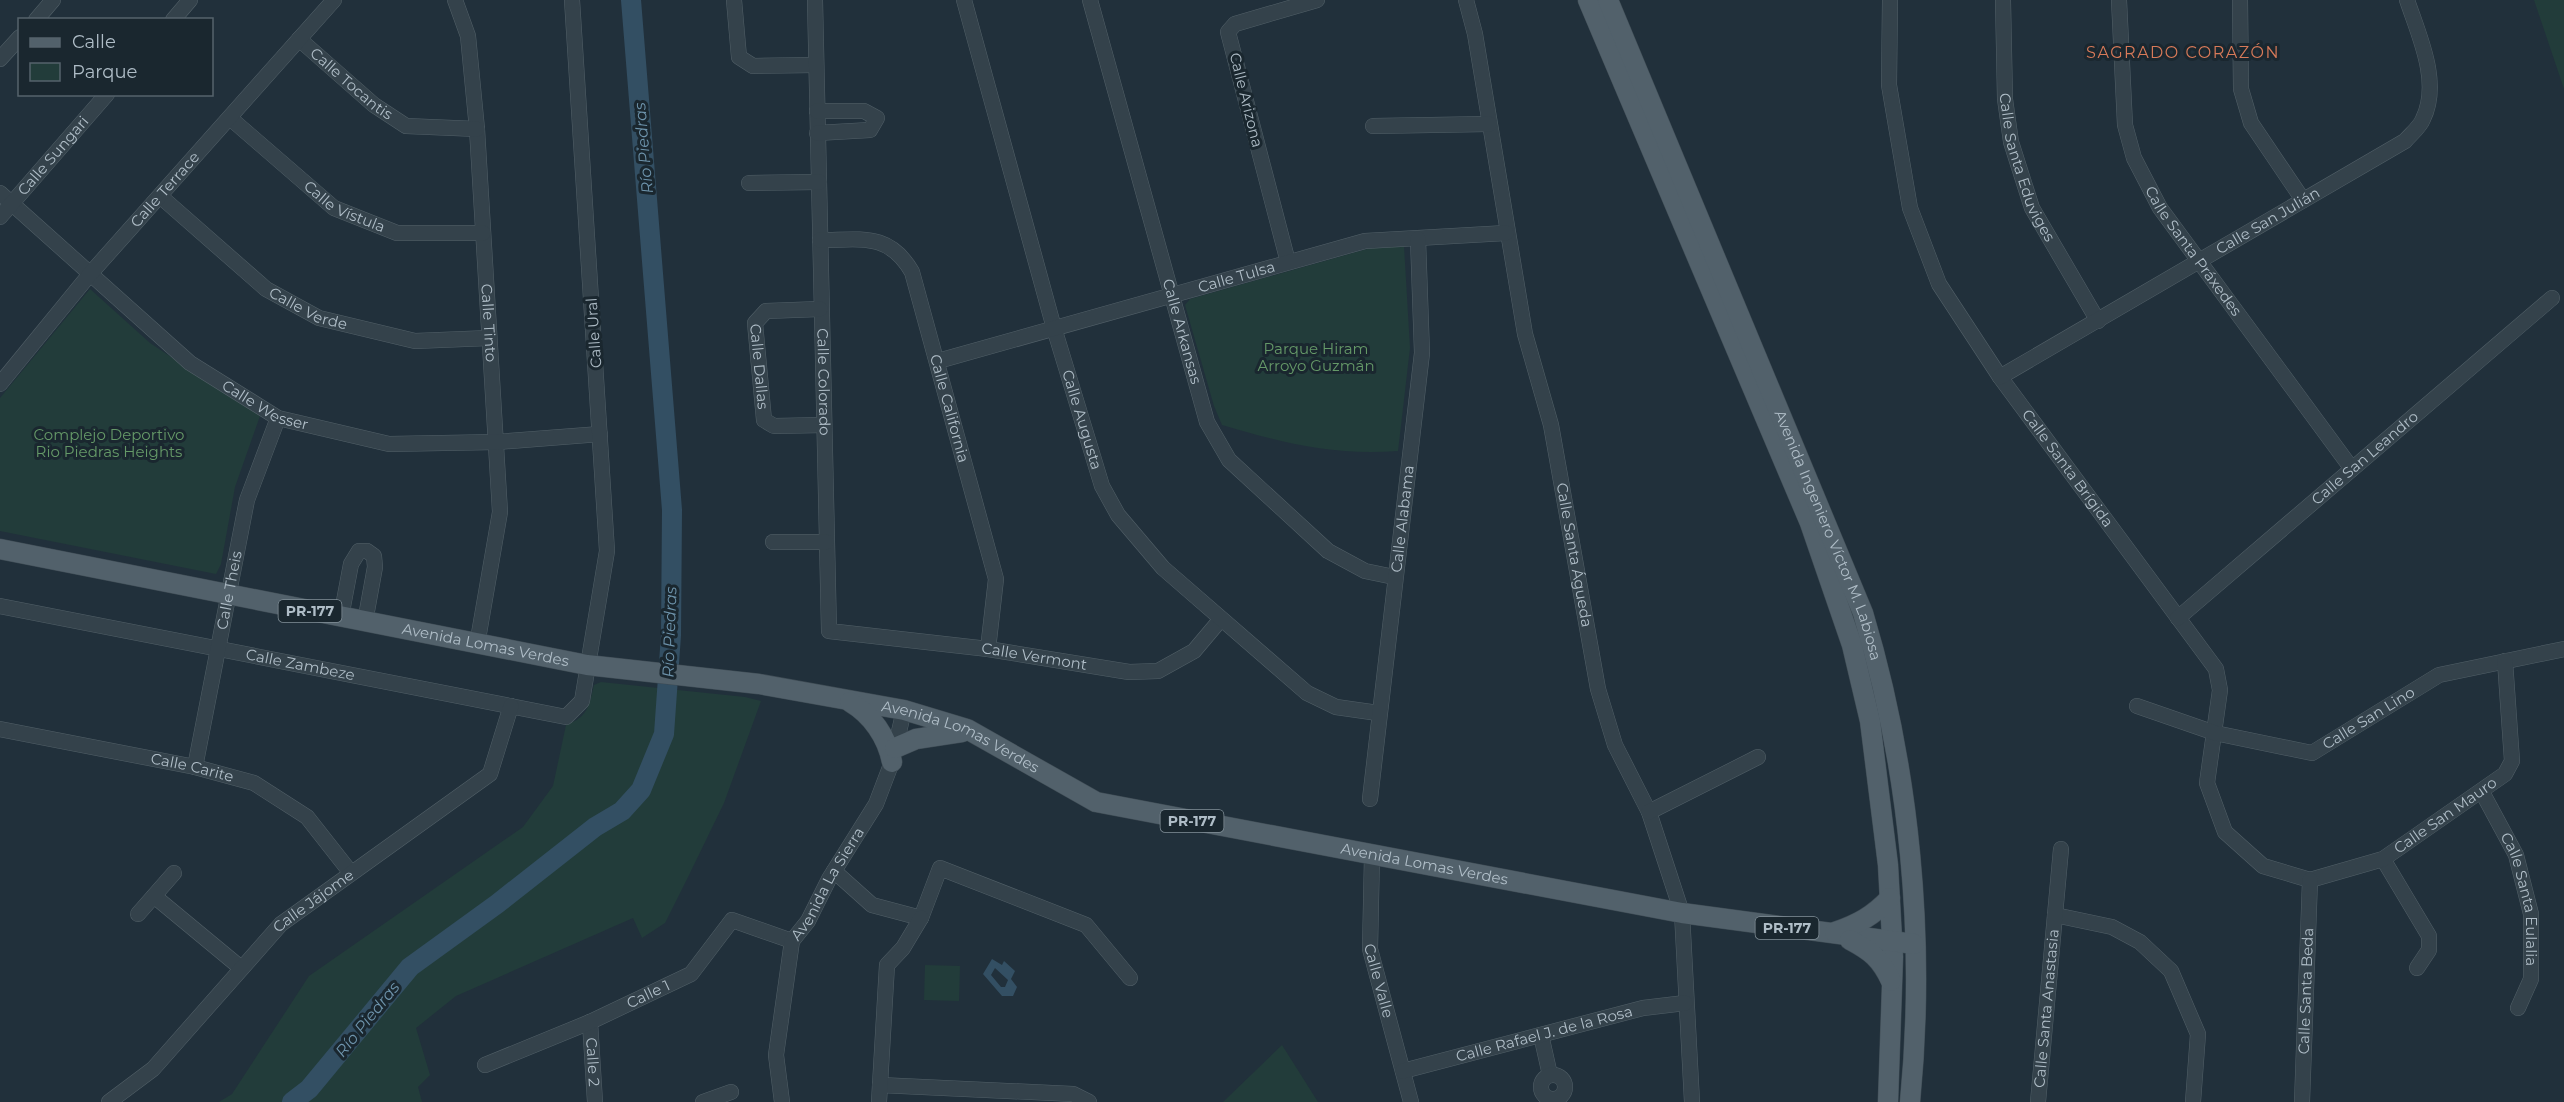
<svg xmlns="http://www.w3.org/2000/svg" width="2564" height="1102" viewBox="0 0 2564 1102" font-family="Montserrat,sans-serif">
  <style>
    .green { fill: #223c3a }
    .water { fill: #334f63; fill-rule: evenodd }
    .lines { fill: none; stroke-linecap: round; stroke-linejoin: round }
    .river { stroke: #334f63; stroke-width: 20 }
    .minor-casing { stroke: #526068; stroke-width: 16 }
    .major-casing { stroke: #3e4b54; stroke-width: 21 }
    .minor { stroke: #34424b; stroke-width: 15 }
    .major { stroke: #52616b; stroke-width: 20 }
    .labels { text-anchor: middle; stroke-width: 6; stroke-linejoin: round; paint-order: stroke }
    .shield { fill: #1a272f; stroke: #829099; stroke-width: 1.5 }
    .shield-label { font-size: 14px; font-weight: bold; fill: #afbdc7 }
    .street-label { font-size: 15px; fill: #afbdc7; stroke: #1a272f }
    .park-label { font-size: 15px; fill: #659968; stroke: #1a272f }
    .neighbourhood-label { font-size: 16px; letter-spacing: 1.5px; fill: #d87a59; stroke: #1a272f }
    .water-label { font-size: 16px; font-style: italic; fill: #6e94ac; stroke: #1a272f }
  </style>
  <rect width="100%" height="100%" fill="#21303b"/>
  <path class="green" d="M 2534,0 L 2564,0 L 2564,89 Z
    M 1404,246 L 1410,348 L 1398,451 C 1334,456 1283,443 1222,425 L 1214,406 L 1185,305 L 1190,299 L 1374,247 Z
    M 90,289 L 150,343 L 260,416 L 235,487 L 221,564 L 216,574 L 0,531 L 0,398 Z
    M 601,682 L 745,697 L 761,701 L 724,803 L 690,873 L 665,923 L 642,938 L 633,918 L 456,996 L 416,1028 L 430,1075 L 418,1087 L 422,1102 L 219,1102 L 232,1094 L 309,976 L 523,827 L 553,786 L 566,725 C 588,717 589,706 594,685 Z
    M 925,965 L 960,966 L 959,1001 L 924,1000 Z
    M 1282,1045 L 1318,1102 L 1223,1102 Z"/>
  <path class="water" d="M 992,959 L 1002,965 L 1004,961 L 1015,971 L 1011,979 L 1017,987 L 1013,996 L 1002,996 L 983,974 ZM 995,968 L 1008,980 L 1005,987 L 1001,987 L 991,975 Z"/>
  <g class="lines">
    <path class="river" d="M 292,1102 L 309,1089 L 410,967 L 497,904 L 595,827 L 622,811 L 641,790 L 664,734 L 671,635 L 672,510 L 631,0"/>
    <g class="minor-casing">
      <g id="minor">
        <path id="s1" d="M 455,0 L 468,36 L 477,129 L 500,512 L 477,645"/>
        <path d="M 734,0 L 739,57 L 753,66 L 815,65"/>
        <path id="s2" d="M 815,0 L 829,631 L 988,649 L 1129,672 L 1158,671 L 1194,651 L 1221,619"/>
        <path id="s3" d="M 964,0 L 1054,328 L 1102,486 L 1118,515 L 1163,568 L 1307,693 L 1336,707 L 1378,713"/>
        <path id="s4" d="M 1090,0 L 1207,422 L 1229,460 L 1328,551 L 1365,571 L 1394,577"/>
        <path id="s5" d="M 1466,0 L 1475,34 L 1525,334 L 1551,425 L 1598,689 L 1615,745 L 1649,812 L 1682,913 L 1692,1102"/>
        <path id="s6" d="M 1890,0 L 1889,85 L 1910,208 L 1939,284 L 2000,377 L 2216,669 L 2220,690 L 2207,783 L 2225,832 L 2263,866 L 2310,880"/>
        <path id="s7" d="M 2003,0 L 2005,99 L 2011,142 L 2032,208 L 2098,321"/>
        <path id="s8" d="M 2119,0 L 2125,125 L 2134,158 L 2160,208 L 2352,469"/>
        <path d="M 2240,0 L 2241,89 L 2251,123 L 2303,200"/>
        <path d="M 36,20 L 53,0"/>
        <path d="M 173,20 L 190,0"/>
        <path id="s9" d="M 299,39 L 374,105 L 406,126 L 477,129"/>
        <path d="M 0,59 L 20,37"/>
        <path d="M 817,111 L 864,111 L 877,118 L 870,130 L 817,133"/>
        <path id="s10" d="M 230,118 L 334,208 L 397,233 L 483,233"/>
        <path d="M 1373,126 L 1489,124"/>
        <path d="M 749,183 L 819,182"/>
        <path id="s11" d="M 0,193 L 190,363 L 278,418 L 389,444 L 497,442 L 600,434"/>
        <path id="s12" d="M 160,196 L 266,289 L 319,318 L 415,341 L 489,338"/>
        <path id="s13" d="M 0,217 L 107,94"/>
        <path id="s14" d="M 820,240 C 861,240 889,232 912,272 L 996,579 L 988,649"/>
        <path d="M 1288,262 L 1228,32 L 1235,24 L 1317,0"/>
        <path id="s15" d="M 820,309 L 766,311 L 755,323 L 764,420 L 774,426 L 824,425"/>
        <path id="s16" d="M 938,361 L 1365,241 L 1506,233"/>
        <path id="s17" d="M 2000,377 L 2405,141 C 2411,134 2420,127 2423,119 C 2441,82 2419,36 2407,0"/>
        <path id="s18" d="M 0,384 L 90,274 L 334,0"/>
        <path d="M 773,542 L 826,542"/>
        <path id="s19" d="M 0,606 L 566,717 L 582,701 L 607,551 L 572,0"/>
        <path d="M 341,617 L 351,564 L 359,551 L 367,551 L 374,556 L 375,567 L 365,622"/>
        <path id="s20" d="M 2178,618 L 2552,298"/>
        <path id="s21" d="M 2137,706 L 2215,733 L 2312,753 L 2439,675 L 2564,649"/>
        <path id="s22" d="M 0,729 L 195,767 L 254,783 L 307,817 L 351,873"/>
        <path id="s23" d="M 195,767 L 247,500 L 278,418"/>
        <path id="s24" d="M 2482,792 L 2516,855 L 2531,914 L 2531,979 L 2518,1008"/>
        <path id="s25" d="M 1370,799 L 1422,353 L 1418,239"/>
        <path d="M 1649,812 L 1758,757"/>
        <path id="s26" d="M 1372,856 L 1370,949 L 1411,1102"/>
        <path d="M 2383,859 L 2429,936 L 2429,950 L 2417,968"/>
        <path d="M 834,871 L 872,905 L 921,918 L 940,868 L 1086,925 L 1130,978"/>
        <path id="s27" d="M 2310,880 L 2383,859 L 2505,774 L 2512,761 L 2505,661"/>
        <path d="M 154,896 L 241,968"/>
        <path d="M 138,914 L 174,873"/>
        <path d="M 2055,915 L 2112,927 L 2140,942 L 2171,971 L 2198,1034 L 2193,1102"/>
        <path id="s28" d="M 590,1022 L 595,1102"/>
        <path d="M 1541,1035 L 1550,1075"/>
        <path id="s29" d="M 485,1065 L 590,1022 L 691,974 L 732,920 L 792,941"/>
        <path id="s30" d="M 1403,1071 L 1643,1008 L 1685,1003"/>
        <circle cx="1553" cy="1087" r="12"/>
        <path d="M 880,1085 L 1073,1094 L 1089,1102"/>
        <path id="s31" d="M 109,1102 L 153,1069 L 281,924 L 490,774 L 511,706"/>
        <path d="M 703,1102 L 731,1092"/>
        <path id="s32" d="M 782,1102 L 776,1055 L 792,941 L 808,921 L 829,879 L 876,804 L 892,762 L 904,710"/>
        <path d="M 879,1102 L 887,965 L 903,948 L 921,918"/>
        <path id="s33" d="M 2038,1102 L 2061,849"/>
        <path id="s34" d="M 2302,1102 L 2310,880"/>
      </g>
    </g>
    <g class="major-casing">
      <g id="major">
        <path d="M 1588,0 L 1810,523 L 1852,645 L 1870,721 L 1888,865 L 1893,957 L 1888,1102"/>
        <path id="s35" d="M 1608,0 L 1863,613 C 1910,769 1926,939 1910,1102"/>
        <path id="s36" d="M 0,549 L 587,665 L 759,684 L 904,710 L 967,729 L 1096,802 L 1682,913 L 1914,944"/>
        <path d="M 850,702 C 872,715 887,737 892,762"/>
        <path d="M 895,748 L 916,739 L 962,732"/>
        <path d="M 1835,932 C 1858,924 1873,916 1890,898"/>
        <path d="M 1850,940 C 1871,951 1881,959 1891,981"/>
      </g>
    </g>
    <use href="#minor" class="minor"/>
    <use href="#major" class="major"/>
  </g>
  <g class="labels">
    <g class="shield">
      <rect x="278.5" y="600" width="63" height="22" rx="4.5"/>
      <rect x="1160.5" y="810" width="63" height="22" rx="4.5"/>
      <rect x="1755.5" y="917" width="63" height="22" rx="4.5"/>
    </g>
    <g class="shield-label">
      <text x="310" y="616">PR-177</text>
      <text x="1192" y="826">PR-177</text>
      <text x="1787" y="933">PR-177</text>
    </g>
    <g class="street-label">
      <text dy="5" stroke="none"><textPath href="#s9" startOffset="69">Calle Tocantis</textPath></text>
      <text transform="translate(1246 100) rotate(76)" y="5">Calle Arizona</text>
      <text dy="5" stroke="none"><textPath href="#s13" startOffset="81">Calle Sungari</textPath></text>
      <text dy="5" stroke="none"><textPath href="#s7" startOffset="171">Calle Santa Eduviges</textPath></text>
      <text dy="5" stroke="none"><textPath href="#s18" startOffset="255">Calle Terrace</textPath></text>
      <text dy="5" stroke="none"><textPath href="#s10" startOffset="146">Calle Vístula</textPath></text>
      <text dy="5" stroke="none"><textPath href="#s17" startOffset="310">Calle San Julián</textPath></text>
      <text dy="5" stroke="none"><textPath href="#s8" startOffset="270">Calle Santa Práxedes</textPath></text>
      <text dy="5" stroke="none"><textPath href="#s16" startOffset="310">Calle Tulsa</textPath></text>
      <text dy="5" stroke="none"><textPath href="#s12" startOffset="188">Calle Verde</textPath></text>
      <text dy="5" stroke="none"><textPath href="#s1" startOffset="326">Calle Tinto</textPath></text>
      <text dy="5" stroke="none"><textPath href="#s4" startOffset="344">Calle Arkansas</textPath></text>
      <text transform="translate(594 333) rotate(-94)" y="5">Calle Ural</text>
      <text dy="5" stroke="none"><textPath href="#s15" startOffset="114">Calle Dallas</textPath></text>
      <text dy="5" stroke="none"><textPath href="#s2" startOffset="382">Calle Colorado</textPath></text>
      <text dy="5" stroke="none"><textPath href="#s11" startOffset="342">Calle Wesser</textPath></text>
      <text dy="5" stroke="none"><textPath href="#s14" startOffset="246">Calle California</textPath></text>
      <text dy="5" stroke="none"><textPath href="#s3" startOffset="436">Calle Augusta</textPath></text>
      <text dy="5" stroke="none"><textPath href="#s20" startOffset="246">Calle San Leandro</textPath></text>
      <text dy="5" stroke="none"><textPath href="#s6" startOffset="516">Calle Santa Brígida</textPath></text>
      <text dy="5" stroke="none"><textPath href="#s25" startOffset="282">Calle Alabama</textPath></text>
      <text dy="5" stroke="none"><textPath href="#s35" startOffset="579">Avenida Ingeniero Víctor M. Labiosa</textPath></text>
      <text dy="5" stroke="none"><textPath href="#s5" startOffset="566">Calle Santa Águeda</textPath></text>
      <text dy="5" stroke="none"><textPath href="#s23" startOffset="180">Calle Theis</textPath></text>
      <text dy="5" stroke="none"><textPath href="#s36" startOffset="495">Avenida Lomas Verdes</textPath></text>
      <text dy="5" stroke="none"><textPath href="#s2" startOffset="838">Calle Vermont</textPath></text>
      <text dy="5" stroke="none"><textPath href="#s19" startOffset="306">Calle Zambeze</textPath></text>
      <text dy="5" stroke="none"><textPath href="#s21" startOffset="248">Calle San Lino</textPath></text>
      <text dy="5" stroke="none"><textPath href="#s36" startOffset="981">Avenida Lomas Verdes</textPath></text>
      <text dy="5" stroke="none"><textPath href="#s22" startOffset="196">Calle Carite</textPath></text>
      <text dy="5" stroke="none"><textPath href="#s27" startOffset="152">Calle San Mauro</textPath></text>
      <text dy="5" stroke="none"><textPath href="#s36" startOffset="1467">Avenida Lomas Verdes</textPath></text>
      <text dy="5" stroke="none"><textPath href="#s32" startOffset="230">Avenida La Sierra</textPath></text>
      <text dy="5" stroke="none"><textPath href="#s24" startOffset="116">Calle Santa Eulalia</textPath></text>
      <text dy="5" stroke="none"><textPath href="#s31" startOffset="288">Calle Jájome</textPath></text>
      <text dy="5" stroke="none"><textPath href="#s26" startOffset="126">Calle Valle</textPath></text>
      <text dy="5" stroke="none"><textPath href="#s34" startOffset="111">Calle Santa Beda</textPath></text>
      <text dy="5" stroke="none"><textPath href="#s29" startOffset="178">Calle 1</textPath></text>
      <text dy="5" stroke="none"><textPath href="#s33" startOffset="94">Calle Santa Anastasia</textPath></text>
      <text dy="5" stroke="none"><textPath href="#s30" startOffset="146">Calle Rafael J. de la Rosa</textPath></text>
      <text dy="5" stroke="none"><textPath href="#s28" startOffset="40">Calle 2</textPath></text>
    </g>
    <g class="park-label">
      <text x="1316" y="354">Parque Hiram<tspan x="1316" dy="17">Arroyo Guzmán</tspan></text>
      <text x="109" y="440">Complejo Deportivo<tspan x="109" dy="17">Rio Piedras Heights</tspan></text>
    </g>
    <g class="neighbourhood-label">
      <text x="2183" y="58">SAGRADO CORAZÓN</text>
    </g>
    <g class="water-label">
      <text transform="translate(643 148) rotate(-95)" y="6">Río Piedras</text>
      <text transform="translate(669 632) rotate(-88)" y="6">Río Piedras</text>
      <text transform="translate(367 1019) rotate(-51)" y="6">Río Piedras</text>
    </g>
  </g>
  <rect x="18" y="18" width="195" height="78" fill="#1a272f" stroke="#56636c" stroke-width="1.5"/>
  <rect x="30" y="38" width="30" height="9" fill="#52616b" stroke="#56636c" stroke-width="1.5"/>
  <text x="72" y="48" font-size="18" fill="#afbdc7">Calle</text>
  <rect x="30" y="63" width="30" height="18" fill="#223c3a" stroke="#56636c" stroke-width="1.5"/>
  <text x="72" y="78" font-size="18" fill="#afbdc7">Parque</text>
</svg>
